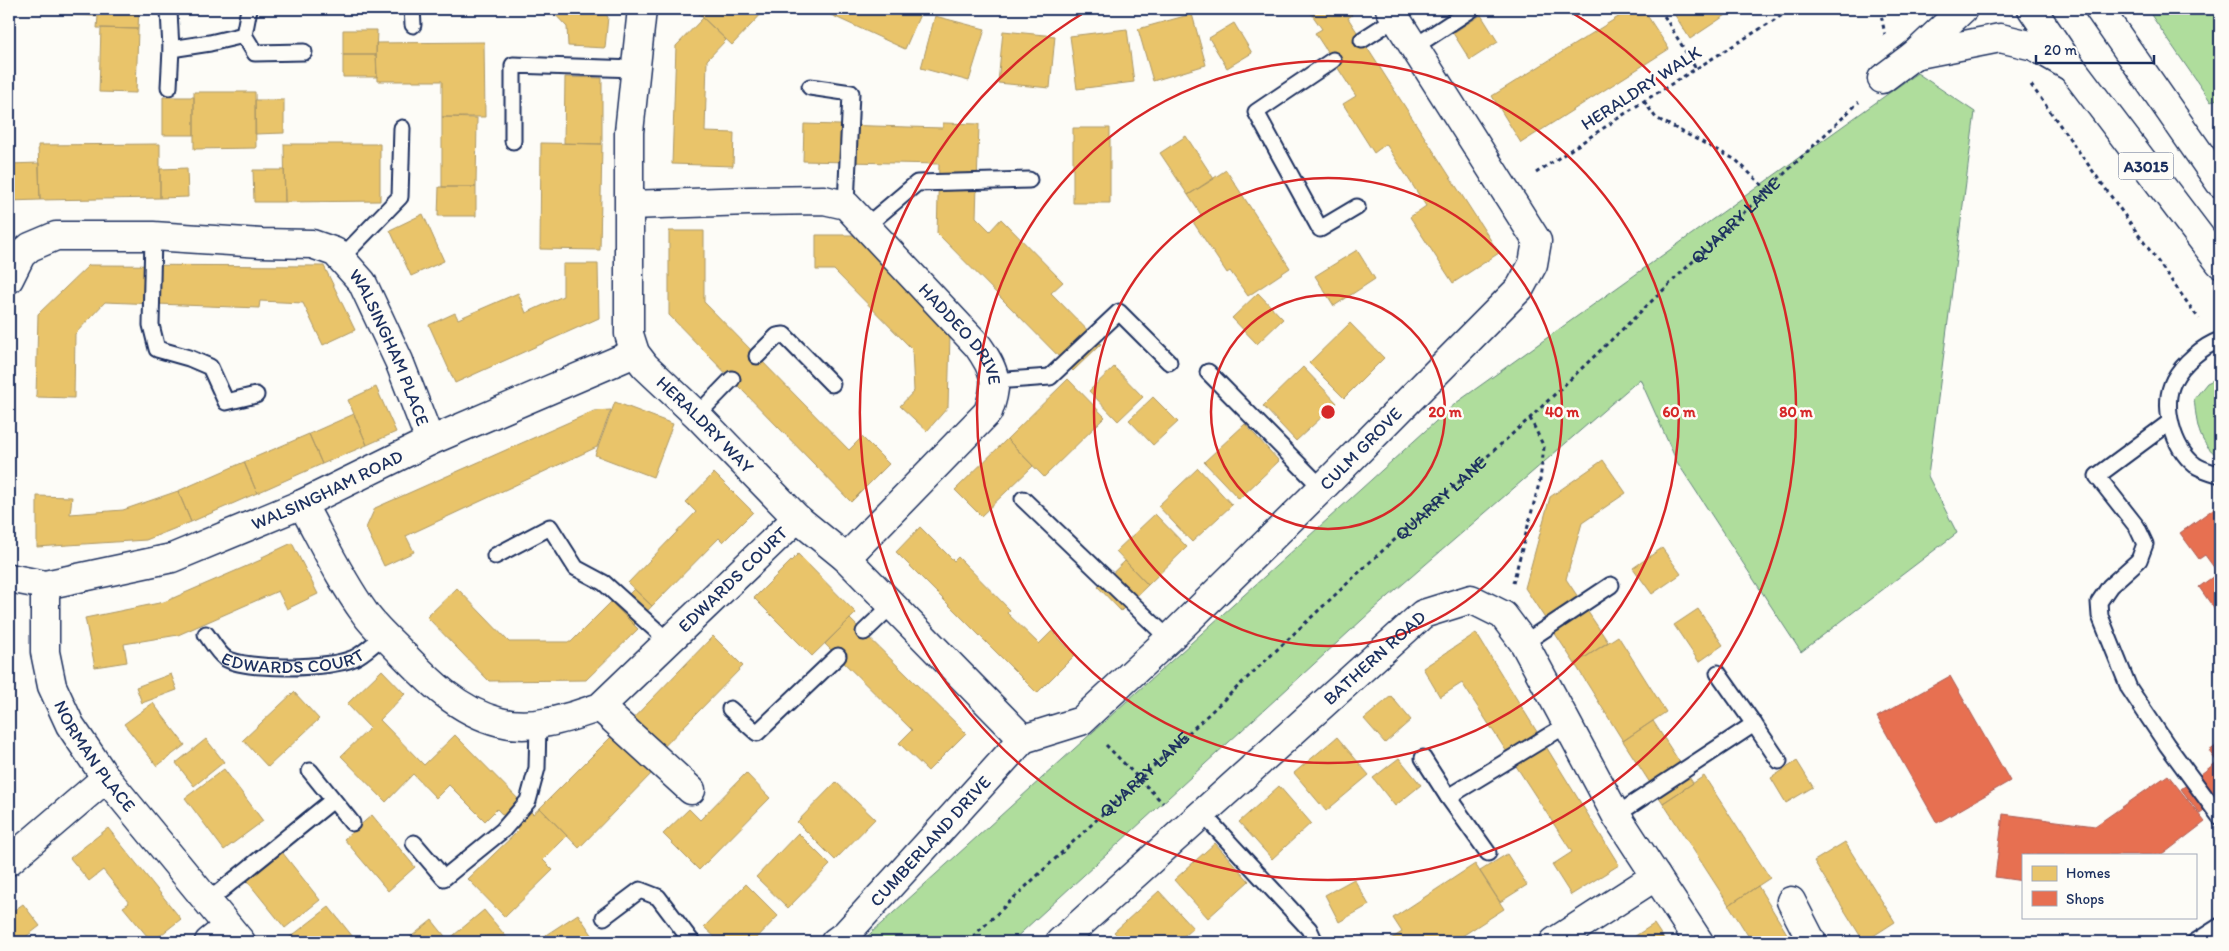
<svg xmlns="http://www.w3.org/2000/svg" width="2229" height="951" viewBox="0 0 2229 951" font-family="Itim,sans-serif">
  <style>
    .green { fill: #afdd9c; stroke: #65867d }
    .homes { fill: #e9c46a; stroke: #ab9766 }
    .shops { fill: #e76f51; stroke: #aa5c55 }
    .lines { fill: none; stroke-linecap: round; stroke-linejoin: round }
    .lane-casing { stroke: #1b2f5e; stroke-width: 19 }
    .street-casing { stroke: #1b2f5e; stroke-width: 31 }
    .primary-casing { stroke: #1b2f5e; stroke-width: 31 }
    .path { stroke: #1b2f5e; stroke-width: 3; stroke-dasharray: 4 4; stroke-linecap: butt }
    .lane { stroke: #fdfcf7; stroke-width: 15 }
    .street { stroke: #fdfcf7; stroke-width: 28 }
    .primary { stroke: #fdfcf7; stroke-width: 28 }
    .ring { fill: none; stroke: #d62828; stroke-width: 2.5 }
    .labels { text-anchor: middle; stroke-width: 5; stroke-linejoin: round; paint-order: stroke }
    .shield { fill: #fdfcf7; stroke: #5f6c8c; stroke-width: 1 }
    .shield-label { font-size: 16px; font-weight: bold; fill: #1b2f5e }
    .street-label { font-size: 18px; fill: #1b2f5e; stroke: #fdfcf7 }
    .centre { fill: #d62828; stroke: #fdfcf7; stroke-width: 2.5 }
    .ring-label { font-size: 15px; text-anchor: middle; font-weight: bold; fill: #d62828; stroke: #fdfcf7; stroke-width: 5; stroke-linejoin: round; paint-order: stroke }
  </style>
  <rect width="100%" height="100%" fill="#fdfcf7"/>
  <filter id="ink" filterUnits="userSpaceOnUse"><feTurbulence type="fractalNoise" baseFrequency=".02" numOctaves="2"/><feDisplacementMap in="SourceGraphic" scale="10" xChannelSelector="R" yChannelSelector="G"/><feConvolveMatrix kernelMatrix="1 2 1 2 8 2 1 2 1" color-interpolation-filters="sRGB"/></filter>
  <g filter="url(#ink)">
    <path class="green" d="M 2147,9 L 2220,9 L 2220,97 L 2211,102 Z
      M 1917,73 L 1975,112 L 1928,476 L 1957,533 L 1801,652 L 1677,462 L 1640,379 L 1374,609 L 1011,942 L 861,942 L 1456,403 Z
      M 2220,377 L 2220,457 C 2197,444 2197,422 2194,399 L 2207,383 Z"/>
    <path class="homes" d="M 71,9 L 139,9 L 138,29 L 97,28 L 98,16 L 71,15 Z
      M 550,9 L 601,9 L 608,17 L 605,48 L 568,46 L 567,27 Z
      M 699,9 L 766,9 L 732,45 L 697,12 Z
      M 818,9 L 915,9 L 921,12 L 905,49 Z
      M 1308,9 L 1348,9 L 1352,15 L 1348,18 L 1499,253 L 1453,283 L 1410,217 L 1426,206 L 1386,144 L 1374,153 L 1343,104 L 1356,96 L 1315,33 L 1322,29 Z
      M 1631,9 L 1643,9 L 1669,49 L 1521,143 L 1492,96 Z
      M 1671,9 L 1735,9 L 1690,39 Z
      M 1192,14 L 1206,65 L 1153,81 L 1138,29 Z
      M 1481,15 L 1498,42 L 1470,60 L 1453,33 Z
      M 935,16 L 985,29 L 969,81 L 921,68 Z
      M 703,18 L 726,40 L 707,60 L 705,132 L 734,133 L 733,166 L 672,164 L 676,46 Z
      M 1234,23 L 1252,53 L 1227,68 L 1209,38 Z
      M 101,28 L 138,29 L 136,93 L 99,92 Z
      M 1127,29 L 1134,82 L 1077,89 L 1070,36 Z
      M 343,30 L 377,30 L 376,55 L 343,55 Z
      M 1003,31 L 1055,36 L 1050,88 L 998,83 Z
      M 484,42 L 485,117 L 442,117 L 442,81 L 377,81 L 376,43 Z
      M 343,55 L 376,55 L 377,77 L 343,77 Z
      M 565,77 L 602,78 L 602,144 L 564,143 Z
      M 194,92 L 255,92 L 256,148 L 194,149 Z
      M 163,97 L 194,97 L 194,135 L 163,135 Z
      M 255,100 L 284,100 L 284,133 L 255,134 Z
      M 442,117 L 477,118 L 476,187 L 442,187 Z
      M 943,123 L 979,124 L 976,217 L 990,231 L 1001,219 L 1063,282 L 1051,293 L 1101,344 L 1073,371 L 937,233 L 939,164 L 803,161 L 804,124 L 943,128 Z
      M 1073,128 L 1110,128 L 1110,203 L 1073,203 Z
      M 1186,136 L 1214,179 L 1188,195 L 1160,153 Z
      M 541,143 L 602,144 L 600,250 L 540,249 Z
      M 160,144 L 160,198 L 40,200 L 38,145 Z
      M 284,144 L 380,144 L 380,201 L 285,202 Z
      M 39,163 L 40,200 L 9,201 L 9,164 Z
      M 187,168 L 188,197 L 160,198 L 160,169 Z
      M 253,170 L 284,170 L 285,202 L 254,202 Z
      M 1226,170 L 1290,268 L 1248,296 L 1230,271 L 1227,273 L 1193,222 L 1202,216 L 1188,195 Z
      M 439,187 L 476,187 L 476,216 L 438,216 Z
      M 423,214 L 444,261 L 411,276 L 390,230 Z
      M 669,231 L 704,231 L 704,302 L 849,450 L 862,437 L 889,464 L 851,502 L 669,315 Z
      M 816,235 L 855,235 L 950,335 L 948,407 L 927,431 L 900,406 L 914,391 L 912,349 L 834,270 L 816,270 Z
      M 1357,250 L 1375,279 L 1334,306 L 1315,276 Z
      M 563,264 L 598,264 L 599,318 L 455,383 L 429,325 L 455,313 L 458,319 L 518,293 L 526,313 L 563,296 Z
      M 89,265 L 324,266 L 355,330 L 323,345 L 303,303 L 260,301 L 259,308 L 105,302 L 75,334 L 74,398 L 36,397 L 38,314 Z
      M 1258,293 L 1283,319 L 1257,344 L 1232,318 Z
      M 1350,323 L 1384,358 L 1344,398 L 1309,363 Z
      M 1114,367 L 1143,397 L 1118,421 L 1089,391 Z
      M 1303,367 L 1337,403 L 1296,441 L 1263,406 Z
      M 1068,379 L 1105,417 L 1044,477 L 1007,439 Z
      M 376,387 L 396,432 L 367,445 L 348,400 Z
      M 1153,397 L 1178,422 L 1153,445 L 1129,420 Z
      M 615,402 L 673,424 L 653,477 L 595,455 Z
      M 611,410 L 597,447 L 406,536 L 414,552 L 384,566 L 366,528 L 375,508 L 594,411 Z
      M 354,414 L 367,445 L 322,464 L 309,434 Z
      M 1245,424 L 1279,461 L 1239,499 L 1204,462 Z
      M 309,434 L 322,464 L 257,493 L 244,462 Z
      M 1007,439 L 1033,466 L 981,516 L 955,490 Z
      M 1603,460 L 1626,493 L 1582,523 L 1566,579 L 1608,642 L 1575,664 L 1525,588 L 1550,497 Z
      M 244,462 L 257,493 L 191,522 L 178,491 Z
      M 1198,468 L 1232,505 L 1192,542 L 1158,506 Z
      M 714,473 L 753,512 L 723,542 L 719,538 L 652,606 L 628,583 L 696,512 L 686,502 Z
      M 178,491 L 191,522 L 146,540 L 37,547 L 37,496 L 72,497 L 70,514 L 123,510 Z
      M 1155,514 L 1187,547 L 1148,585 L 1116,551 Z
      M 920,527 L 954,561 L 958,557 L 1010,610 L 1007,613 L 1039,644 L 1052,631 L 1075,655 L 1037,693 L 896,552 Z
      M 292,543 L 318,594 L 287,609 L 278,591 L 178,635 L 124,644 L 127,662 L 95,667 L 85,618 L 164,602 L 263,559 L 262,557 Z
      M 1662,548 L 1681,574 L 1652,594 L 1633,568 Z
      M 798,554 L 856,613 L 812,656 L 754,598 Z
      M 1125,561 L 1148,585 L 1121,611 L 1098,587 Z
      M 457,588 L 509,642 L 571,642 L 611,602 L 638,629 L 586,680 L 489,681 L 427,617 Z
      M 634,589 L 652,606 L 634,625 L 616,607 Z
      M 9,608 L 13,609 L 9,663 Z
      M 1698,609 L 1723,645 L 1699,662 L 1674,625 Z
      M 850,619 L 966,733 L 928,771 L 899,743 L 912,730 L 825,644 Z
      M 1476,633 L 1619,865 L 1571,895 L 1552,865 L 1572,852 L 1462,683 L 1440,697 L 1423,668 Z
      M 713,636 L 743,666 L 647,764 L 617,735 Z
      M 1618,636 L 1666,712 L 1623,741 L 1575,664 Z
      M 382,670 L 405,694 L 380,720 L 424,765 L 455,735 L 533,814 L 540,808 L 567,836 L 543,860 L 553,870 L 505,917 L 468,879 L 518,831 L 497,809 L 485,821 L 449,785 L 436,798 L 413,774 L 386,802 L 341,756 L 370,728 L 347,704 Z
      M 171,674 L 177,690 L 142,703 L 136,687 Z
      M 294,692 L 319,719 L 268,767 L 243,740 Z
      M 1391,696 L 1411,720 L 1385,743 L 1364,719 Z
      M 153,703 L 185,745 L 157,766 L 124,724 Z
      M 1653,721 L 1693,783 L 1663,803 L 1623,741 Z
      M 615,733 L 654,771 L 579,848 L 540,808 Z
      M 1337,737 L 1369,775 L 1326,811 L 1294,773 Z
      M 206,739 L 224,762 L 194,786 L 176,763 Z
      M 1399,758 L 1421,785 L 1395,806 L 1373,778 Z
      M 1797,761 L 1813,787 L 1786,803 L 1771,778 Z
      M 224,769 L 263,821 L 224,850 L 185,798 Z
      M 746,773 L 770,798 L 699,870 L 663,834 L 689,809 L 700,820 Z
      M 1704,776 L 1770,878 L 1729,905 L 1663,803 Z
      M 836,782 L 875,819 L 835,860 L 797,822 Z
      M 1279,786 L 1311,823 L 1272,859 L 1239,822 Z
      M 372,815 L 415,867 L 388,891 L 344,839 Z
      M 108,828 L 181,919 L 152,942 L 123,907 L 129,903 L 103,870 L 89,881 L 70,858 Z
      M 798,833 L 830,865 L 788,908 L 756,877 Z
      M 1845,842 L 1895,922 L 1864,942 L 1814,861 Z
      M 1215,843 L 1249,881 L 1208,918 L 1174,880 Z
      M 282,852 L 320,900 L 285,928 L 247,881 Z
      M 1507,854 L 1527,885 L 1500,902 L 1480,871 Z
      M 1475,864 L 1504,909 L 1453,942 L 1386,942 L 1402,932 L 1393,918 Z
      M 1354,879 L 1369,905 L 1339,922 L 1325,895 Z
      M 746,884 L 778,916 L 753,942 L 720,942 L 704,927 Z
      M 1758,886 L 1792,942 L 1752,942 L 1729,905 Z
      M 1159,891 L 1193,928 L 1177,942 L 1123,942 L 1114,932 Z
      M 23,904 L 40,926 L 19,942 L 12,942 L 9,939 L 9,914 Z
      M 329,907 L 357,942 L 293,942 L 289,938 Z
      M 484,910 L 508,939 L 503,942 L 409,942 L 407,940 L 432,920 L 448,940 Z
      M 578,914 L 597,942 L 535,942 Z
      M 1654,924 L 1666,942 L 1626,942 Z"/>
    <path class="shops" d="M 2220,504 L 2220,617 L 2199,587 L 2218,573 L 2205,555 L 2199,559 L 2180,533 Z
      M 1950,676 L 2010,781 L 1937,823 L 1877,717 Z
      M 2220,743 L 2220,799 L 2200,814 L 2181,789 L 2217,762 L 2209,751 Z
      M 2168,775 L 2205,822 L 2162,855 L 2023,855 L 2023,881 L 1995,877 L 2003,814 L 2095,826 Z"/>
    <g class="lines">
      <g class="lane-casing">
        <g id="lane">
          <path d="M 249,9 L 244,35 L 255,53 L 304,52"/>
          <path d="M 412,9 L 413,25"/>
          <path d="M 169,11 L 171,49 L 169,87"/>
          <path d="M 1362,40 L 1396,18"/>
          <path d="M 1414,47 L 1472,9"/>
          <path d="M 171,49 L 210,43 L 244,35"/>
          <path d="M 1333,60 L 1256,112 L 1320,229 L 1357,207"/>
          <path d="M 810,87 L 851,93 L 846,205"/>
          <path d="M 513,141 L 513,65 L 636,69"/>
          <path d="M 866,226 L 917,183 L 1029,180"/>
          <path d="M 153,236 L 151,325 L 157,349 L 189,358 L 210,367 L 226,402 L 256,395"/>
          <path d="M 340,259 L 400,197 L 402,128"/>
          <path d="M 2220,340 C 2203,346 2183,363 2174,380 C 2161,405 2173,448 2195,465 C 2202,470 2213,472 2220,475"/>
          <path d="M 757,356 L 777,336 L 784,335 L 832,384"/>
          <path d="M 1208,372 L 1322,488"/>
          <path d="M 994,381 L 1050,377 L 1119,312 L 1169,362"/>
          <path d="M 697,415 L 732,379"/>
          <path d="M 2170,422 L 2097,476 L 2137,527 L 2145,544 L 2139,560 L 2110,586 L 2099,602 L 2100,616 L 2129,688 L 2167,745 L 2220,817"/>
          <path d="M 1023,499 L 1169,639"/>
          <path d="M 495,556 L 550,527 L 576,568 L 604,583 L 668,641"/>
          <path d="M 864,632 L 892,605"/>
          <path id="s2" d="M 206,634 C 211,641 218,653 225,658 C 247,671 331,669 354,658 C 365,653 375,642 385,635"/>
          <path d="M 1524,643 L 1611,585"/>
          <path d="M 730,709 L 757,733 L 838,656"/>
          <path d="M 1754,724 L 1779,761"/>
          <path d="M 1423,758 L 1448,797"/>
          <path d="M 310,771 L 352,823"/>
          <path d="M 1202,813 L 1309,929 L 1315,942"/>
          <path d="M 1616,815 L 1754,724 L 1718,673"/>
          <path d="M 414,843 L 444,878 L 503,830 L 528,801 L 537,768 L 538,724"/>
          <path d="M 1488,853 L 1448,797 L 1568,724"/>
          <path d="M 208,901 L 333,800"/>
          <path d="M 604,917 L 640,890 L 658,897 L 692,942"/>
          <path d="M 2195,942 L 2220,926"/>
        </g>
      </g>
      <g class="street-casing">
        <g id="street">
          <path id="s3" d="M 642,9 L 629,132 L 629,334 L 635,353 L 645,366 L 697,415 L 797,518 L 846,558 L 1023,739"/>
          <path d="M 1914,55 L 2000,38 L 2034,46 L 2072,68"/>
          <path d="M 1882,79 L 1914,55 L 1963,9"/>
          <path id="s4" d="M 630,205 L 749,201 L 824,200 L 846,205 L 978,346 C 996,372 999,382 988,412 L 846,558"/>
          <path id="s5" d="M 9,279 L 21,255 L 30,247 L 56,236 L 153,236 L 261,243 L 312,244 L 335,252 L 362,282 L 399,361 L 430,441"/>
          <path id="s6" d="M 302,504 C 322,540 340,579 364,612 C 372,624 384,635 395,646 C 425,677 456,711 500,722 C 533,731 570,717 600,707 L 797,518"/>
          <path id="s7" d="M 9,578 L 45,585 L 172,558 L 302,504 L 430,441 L 635,353"/>
          <path id="s8" d="M 45,585 L 45,652 L 52,686 L 70,725 L 106,778 L 241,942"/>
          <path d="M 600,707 L 691,790"/>
          <path id="s9" d="M 1023,739 L 1081,721 L 1169,639 L 1322,488 L 1520,288 L 1533,264 L 1537,241 L 1390,9"/>
          <path d="M 9,861 L 106,778"/>
          <path d="M 1791,901 L 1812,942"/>
          <path d="M 209,942 L 228,927"/>
          <path id="s10" d="M 835,942 L 846,934 L 1023,739"/>
          <path id="s11" d="M 1060,942 L 1423,614 L 1471,599 L 1503,615 L 1524,643 L 1616,815 L 1699,942"/>
          <path d="M 1554,942 L 1656,876"/>
        </g>
      </g>
      <g class="primary-casing">
        <path id="primary" d="M 2032,9 L 2072,68 L 2220,263
          M 2099,9 L 2220,183"/>
      </g>
      <g class="path">
        <path d="M 1061,9 L 1088,9"/>
        <path d="M 1660,9 L 1696,69"/>
        <path d="M 1880,9 L 1885,35"/>
        <path d="M 2031,85 L 2199,319"/>
        <path d="M 1644,101 L 1656,118 L 1736,160 L 1768,191"/>
        <path d="M 1536,173 L 1644,101 L 1792,9"/>
        <path d="M 1513,583 L 1540,480 L 1544,447 L 1530,418"/>
        <path d="M 1106,745 L 1163,803"/>
        <path id="s1" d="M 967,942 L 1370,562 L 1530,418 L 1859,102"/>
      </g>
      <use href="#lane" class="lane"/>
      <use href="#street" class="street"/>
      <use href="#primary" class="primary"/>
    </g>
  </g>
  <g class="ring">
    <circle cx="1328" cy="412" r="117"/>
    <circle cx="1328" cy="412" r="234"/>
    <circle cx="1328" cy="412" r="351"/>
    <path d="M1566 9A468 468 0 1 1 1090 9"/>
  </g>
  <g class="labels">
    <rect class="shield" x="2118.5" y="152.5" width="55" height="27" rx="4"/>
    <g class="shield-label">
      <text x="2146" y="172">A3015</text>
    </g>
    <g class="street-label">
      <text transform="translate(1641 88) rotate(-33)" y="6">HERALDRY WALK</text>
      <text dy="6" stroke="none"><textPath href="#s1" startOffset="1054">QUARRY LANE</textPath></text>
      <text dy="6" stroke="none"><textPath href="#s4" startOffset="390">HADDEO DRIVE</textPath></text>
      <text dy="6" stroke="none"><textPath href="#s5" startOffset="459">WALSINGHAM PLACE</textPath></text>
      <text dy="6" stroke="none"><textPath href="#s3" startOffset="446">HERALDRY WAY</textPath></text>
      <text dy="6" stroke="none"><textPath href="#s9" startOffset="451">CULM GROVE</textPath></text>
      <text dy="6" stroke="none"><textPath href="#s7" startOffset="336">WALSINGHAM ROAD</textPath></text>
      <text dy="6" stroke="none"><textPath href="#s1" startOffset="649">QUARRY LANE</textPath></text>
      <text dy="6" stroke="none"><textPath href="#s6" startOffset="589">EDWARDS COURT</textPath></text>
      <text dy="6" stroke="none"><textPath href="#s2" startOffset="100">EDWARDS COURT</textPath></text>
      <text dy="6" stroke="none"><textPath href="#s11" startOffset="424">BATHERN ROAD</textPath></text>
      <text dy="6" stroke="none"><textPath href="#s8" startOffset="184">NORMAN PLACE</textPath></text>
      <text dy="6" stroke="none"><textPath href="#s1" startOffset="244">QUARRY LANE</textPath></text>
      <text dy="6" stroke="none"><textPath href="#s10" startOffset="139">CUMBERLAND DRIVE</textPath></text>
    </g>
  </g>
  <circle cx="1328" cy="412" r="8" class="centre"/>
  <g class="ring-label">
    <text x="1445" y="417">20 m</text>
    <text x="1562" y="417">40 m</text>
    <text x="1679" y="417">60 m</text>
    <text x="1796" y="417">80 m</text>
  </g>
  <rect width="2229" height="951" fill="none" stroke="#fdfcf7" stroke-width="30"/>
  <rect x="15" y="15" width="2199" height="921" fill="none" stroke="#1b2f5e" stroke-width="2" filter="url(#ink)"/>
  <rect x="2022" y="854" width="175" height="65" fill="#fdfcf7" stroke="#a3aaba"/>
  <rect x="2032" y="866" width="25" height="15" fill="#e9c46a" stroke="#a3aaba"/>
  <text x="2066" y="878" font-size="15" fill="#1b2f5e">Homes</text>
  <rect x="2032" y="891" width="25" height="15" fill="#e76f51" stroke="#a3aaba"/>
  <text x="2066" y="904" font-size="15" fill="#1b2f5e">Shops</text>
  <path d="M2036 55v8h118v-8" fill="none" stroke="#1b2f5e" stroke-width="2.5"/>
  <text x="2044" y="55" font-size="15" fill="#1b2f5e" stroke="#fdfcf7" stroke-width="4" paint-order="stroke">20 m</text>
</svg>
